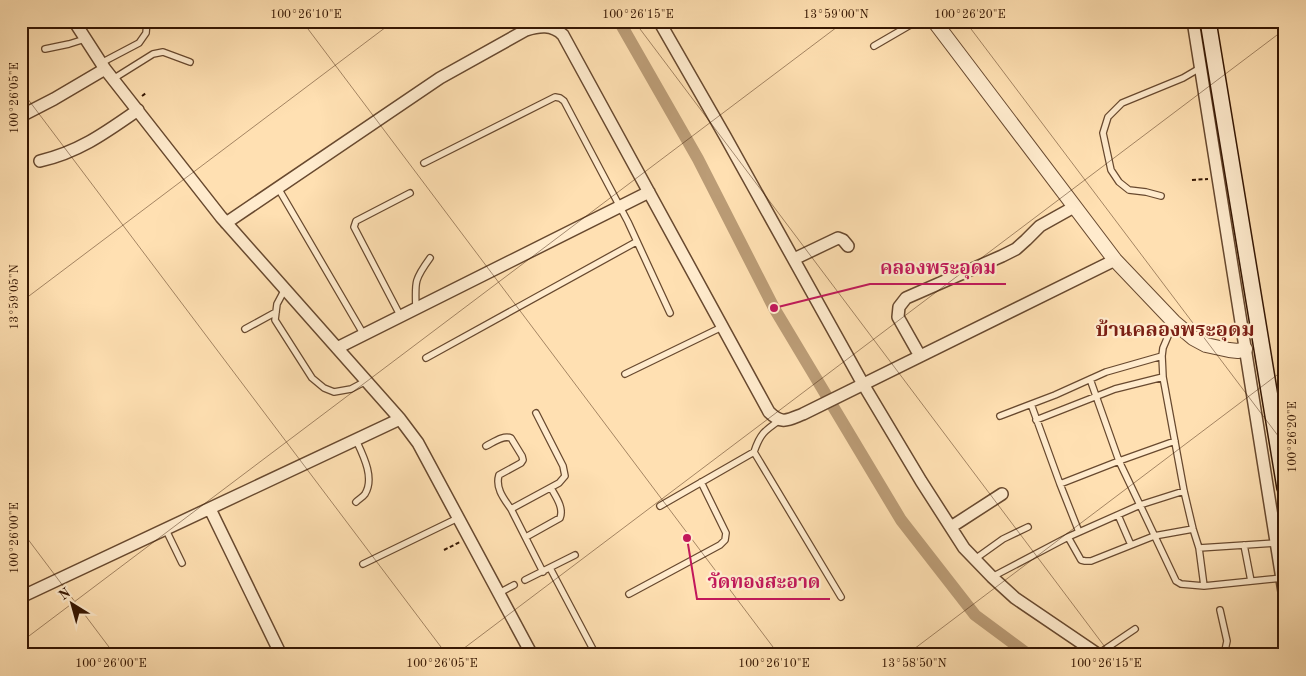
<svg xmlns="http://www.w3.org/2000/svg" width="1306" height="676" viewBox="0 0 1306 676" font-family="'Old Standard TT','Noto Serif Thai',serif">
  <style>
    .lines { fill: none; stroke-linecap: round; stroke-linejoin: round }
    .canal { stroke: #bb9c76; stroke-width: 12 }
    .service-casing { stroke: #68492f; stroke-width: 8 }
    .minor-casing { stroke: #68492f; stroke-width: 14 }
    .tertiary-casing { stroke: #68492f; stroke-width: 16 }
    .secondary-casing { stroke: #361703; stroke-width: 18 }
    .path { stroke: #361703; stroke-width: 2; stroke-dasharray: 4 2.5; stroke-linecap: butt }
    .service { stroke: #ffebcd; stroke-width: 5.5 }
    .minor { stroke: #ffebcd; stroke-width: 11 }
    .tertiary { stroke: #ffebcd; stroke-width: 14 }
    .secondary { stroke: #ffebcd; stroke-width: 15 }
    .ticks { fill: none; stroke: #361703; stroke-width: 1; stroke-opacity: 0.45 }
    .labels { text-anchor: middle; stroke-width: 4.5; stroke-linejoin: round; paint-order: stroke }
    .quarter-label { font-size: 20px; font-weight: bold; fill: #7a1f14; stroke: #ffebcd }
    .leader { fill: none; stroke: #c2185b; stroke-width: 2 }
    .callout-dot { fill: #c2185b; stroke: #ffebcd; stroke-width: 2 }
    .callout-label { font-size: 19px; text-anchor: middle; font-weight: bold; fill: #c2185b; stroke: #ffebcd; stroke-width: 4.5; stroke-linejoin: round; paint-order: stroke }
    .neatline { fill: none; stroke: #361703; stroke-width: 2 }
    .ticks-label { font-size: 12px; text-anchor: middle; fill: #361703 }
  </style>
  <rect width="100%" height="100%" fill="#ffe0b2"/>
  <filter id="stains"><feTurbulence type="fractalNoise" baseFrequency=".004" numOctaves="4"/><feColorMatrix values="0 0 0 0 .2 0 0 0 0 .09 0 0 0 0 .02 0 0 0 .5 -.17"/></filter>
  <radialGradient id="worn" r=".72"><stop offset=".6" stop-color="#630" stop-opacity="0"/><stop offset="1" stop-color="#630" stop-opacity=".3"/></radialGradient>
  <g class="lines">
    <path class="canal" d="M 619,21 L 698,159 L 774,308 L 901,520 L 975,615 L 1029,655"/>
    <g class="service-casing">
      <path id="service" d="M 874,46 L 917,21
        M 45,49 L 69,44 L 85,39
        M 101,63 L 139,43 L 146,33 L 147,21
        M 113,79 L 153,54 L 163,52 L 190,62
        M 424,163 L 555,97 L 560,98 L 564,101 L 628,222 L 670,313
        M 278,188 L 364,335
        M 1161,196 L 1146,192 L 1129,190 L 1119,182 L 1111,170 L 1103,133 L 1108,117 L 1122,103 L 1183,78 L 1200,68
        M 285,289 L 277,304 L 275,320 L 312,378 L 324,388 L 334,392 L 351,389 L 366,381
        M 416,308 C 415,282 414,280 430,258
        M 401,317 L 354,227 L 356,221 L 410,193
        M 1174,322 L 1163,348 L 1162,356 L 1163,377 L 1184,491 L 1193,529 L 1199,548 L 1204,586
        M 245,329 L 276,312
        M 426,358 L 636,242
        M 625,374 L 722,327
        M 1031,404 L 1060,484 L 1119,461 L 1175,441
        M 536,413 L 563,466 L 565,476 L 559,483 L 511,509 L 543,572
        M 1000,416 L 1055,395 L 1106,372 L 1162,356
        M 780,420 C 764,431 760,434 754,452 L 841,597
        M 1036,420 L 1115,389 L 1163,377
        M 486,446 C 494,442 503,435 511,438 L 522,456 L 523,460 L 521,463 L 499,475 C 495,488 504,499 511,509
        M 1060,484 L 1079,532
        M 1184,491 L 1140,505 L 1176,581 L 1181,584 L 1204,586 L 1282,578
        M 356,502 C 359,499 363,497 365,494 C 375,478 363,455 356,440
        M 660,506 L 754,452
        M 1118,515 L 1131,545
        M 166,530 L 182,563
        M 526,537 L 560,518 C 564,508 556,497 551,488
        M 1068,537 L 1081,560 L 1085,561 L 1091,561 L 1154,536 L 1193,529
        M 1244,545 L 1251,581
        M 1199,548 L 1277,543
        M 975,559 L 1003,539 L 1028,527
        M 363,564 L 458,518
        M 550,568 L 596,655
        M 992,577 L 1068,537 L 1140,505 L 1119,461 L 1090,379
        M 525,580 L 575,555
        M 499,593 L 514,585
        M 629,594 L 720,545 L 725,540 L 726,533 L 701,482
        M 1220,610 L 1227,641 L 1224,655
        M 1098,654 L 1135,629"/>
    </g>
    <g class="minor-casing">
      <path id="minor" d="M 74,21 L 105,69 L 221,217 L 400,419 L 418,443 L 532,655
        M 659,21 L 725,136 L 863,384 L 921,481 L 964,548 L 992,577 L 1015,598 L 1099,655
        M 1193,21 L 1285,598
        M 21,116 L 54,99 L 105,69
        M 40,161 C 79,152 105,133 138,110
        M 226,223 L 440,78 L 526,30 C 539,26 552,24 563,35 L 769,412 C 782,425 788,420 803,414 L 1115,260
        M 794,259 L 838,238 L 843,240 L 848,246
        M 337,348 L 649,192
        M 920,356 L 898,317 L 899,307 L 906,298 L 1002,256 L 1016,249 L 1026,240 L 1040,226 L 1074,207
        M 210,509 L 281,655
        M 951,527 L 1002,494
        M 21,597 L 400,419
        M 21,647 L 25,655"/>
    </g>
    <g class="tertiary-casing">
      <path id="tertiary" d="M 934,21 L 1115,260 L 1174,322 L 1193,338 L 1206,345 L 1229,350 L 1238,351 L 1245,349"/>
    </g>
    <g class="secondary-casing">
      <path id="secondary" d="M 1208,21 L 1285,488"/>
    </g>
    <path class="path" d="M 142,96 L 146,93
      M 1192,180 L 1208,179
      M 444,550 L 460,542"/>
    <use href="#service" class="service"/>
    <use href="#minor" class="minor"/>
    <use href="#tertiary" class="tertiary"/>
    <use href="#secondary" class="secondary"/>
  </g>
  <path class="ticks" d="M 302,21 L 779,655M 634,21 L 1111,655M 965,21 L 1285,445M 21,90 L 447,655M 21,302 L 394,21M 21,530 L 115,655M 21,642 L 845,21M 455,655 L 1285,29M 906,655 L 1285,369"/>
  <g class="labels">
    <g class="quarter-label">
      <text x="1175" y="336">บ้านคลองพระอุดม</text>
    </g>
  </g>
  <path class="leader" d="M774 308L870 284H1006M687 538L697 599H830"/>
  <g class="callout-dot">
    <circle cx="774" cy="308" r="5"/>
    <circle cx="687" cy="538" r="5"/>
  </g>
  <g class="callout-label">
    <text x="938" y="274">คลองพระอุดม</text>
    <text x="764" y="588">วัดทองสะอาด</text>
  </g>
  <rect width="1306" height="676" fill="none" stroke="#ffe0b2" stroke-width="55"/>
  <g transform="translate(72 604) rotate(323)" stroke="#ffebcd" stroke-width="4" paint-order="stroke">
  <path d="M0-4L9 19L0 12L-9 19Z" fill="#361703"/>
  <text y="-8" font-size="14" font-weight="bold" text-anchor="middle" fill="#361703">N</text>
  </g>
  <rect x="28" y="28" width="1250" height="620" class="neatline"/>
  <g class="ticks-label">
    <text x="306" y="18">100°26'10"E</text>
    <text x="638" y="18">100°26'15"E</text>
    <text x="836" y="18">13°59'00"N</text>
    <text x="970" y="18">100°26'20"E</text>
    <text transform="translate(14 98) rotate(-90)" y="4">100°26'05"E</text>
    <text transform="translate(14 297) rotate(-90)" y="4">13°59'05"N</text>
    <text transform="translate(1292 437) rotate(-90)" y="4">100°26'20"E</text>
    <text transform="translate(14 538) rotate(-90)" y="4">100°26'00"E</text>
    <text x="111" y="667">100°26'00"E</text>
    <text x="442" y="667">100°26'05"E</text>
    <text x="774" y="667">100°26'10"E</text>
    <text x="914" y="667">13°58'50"N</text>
    <text x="1106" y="667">100°26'15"E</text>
  </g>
  <rect width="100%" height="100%" filter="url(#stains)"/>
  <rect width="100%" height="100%" fill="url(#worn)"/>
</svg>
